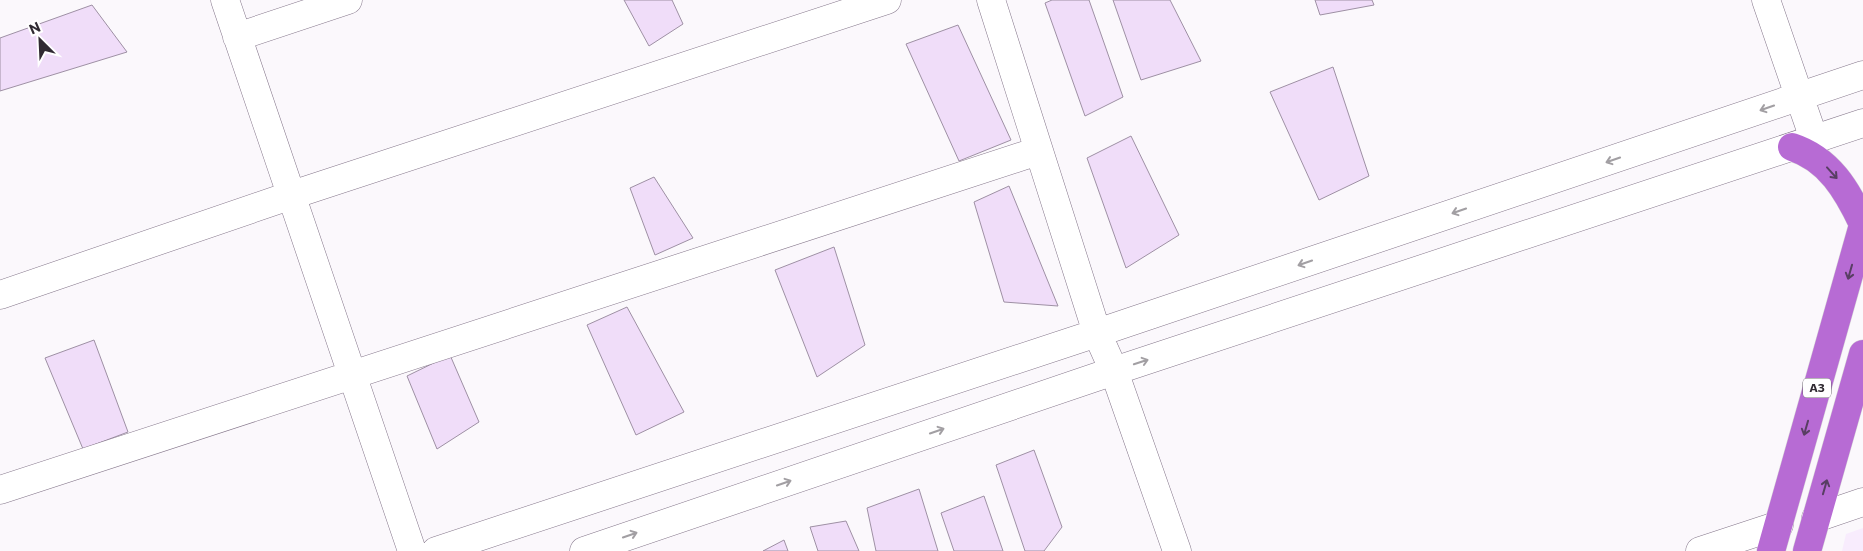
<svg xmlns="http://www.w3.org/2000/svg" width="1863" height="551" viewBox="0 0 1863 551" font-family="Commissioner,sans-serif">
  <style>
    .built { fill: #f8ecfd }
    .building { fill: #f0ddf9; stroke: #9e90a4 }
    .lines { fill: none; stroke-linecap: round; stroke-linejoin: round }
    .minor-casing { stroke: #85778b; stroke-width: 29 }
    .highway-casing { stroke: #d6d4d6; stroke-width: 29 }
    .minor { stroke: #fff; stroke-width: 28 }
    .highway { stroke: #b76bd4; stroke-width: 28 }
    .oneway { stroke: #a29fa3 }
    .oneway2 { stroke: #583e63 }
    .labels { text-anchor: middle; stroke-width: 4; stroke-linejoin: round; paint-order: stroke }
    .shield { fill: #fff; stroke: #6e6a70; stroke-width: 1 }
    .shield-label { font-size: 12px; font-weight: bold; fill: #302a32 }
  </style>
  <rect width="100%" height="100%" fill="#fbf8fc"/>
  <path class="built" d="M 1863,528 L 1863,551 L 1842,551 L 1846,534 Z"/>
  <path class="building" d="M 624,0 L 672,0 L 683,24 L 649,46 Z
    M 1052,0 L 1089,0 L 1123,97 L 1085,116 L 1045,3 Z
    M 1113,0 L 1170,0 L 1201,61 L 1141,80 Z
    M 1315,0 L 1372,0 L 1374,5 L 1320,15 Z
    M 92,5 L 127,52 L 0,91 L 0,38 Z
    M 958,25 L 1011,140 L 959,161 L 906,44 Z
    M 1333,67 L 1369,176 L 1319,200 L 1270,92 Z
    M 1131,136 L 1179,235 L 1126,268 L 1087,158 Z
    M 654,177 L 693,238 L 655,255 L 630,188 Z
    M 1009,186 L 1058,306 L 1004,302 L 974,202 Z
    M 834,247 L 865,345 L 817,377 L 775,270 Z
    M 627,307 L 684,412 L 636,435 L 587,325 Z
    M 94,340 L 128,432 L 83,449 L 45,358 Z
    M 450,355 L 479,422 L 437,449 L 407,376 Z
    M 1034,450 L 1062,527 L 1044,551 L 1025,551 L 996,465 Z
    M 919,489 L 938,551 L 876,551 L 867,508 Z
    M 984,496 L 1003,551 L 954,551 L 941,513 Z
    M 846,521 L 859,551 L 818,551 L 810,527 Z
    M 784,540 L 788,551 L 763,551 Z"/>
  <g class="lines">
    <g class="minor-casing">
      <path id="minor" d="M 225,0 L 412,551
        M 991,0 L 1097,333 L 1114,371 L 1177,551
        M 1766,0 L 1814,139
        M 237,37 L 348,0
        M 0,295 L 292,195 L 887,0
        M 0,490 L 1038,151
        M 1816,518 L 1863,502
        M 436,551 L 1097,333 L 1863,75
        M 584,551 L 1114,371 L 1863,123
        M 1700,551 L 1779,525"/>
    </g>
    <g class="highway-casing">
      <path id="highway" d="M 1792,147 C 1829,159 1847,190 1863,224
        M 1771,551 L 1863,225
        M 1807,551 L 1863,354"/>
    </g>
    <use href="#minor" class="minor"/>
    <use href="#highway" class="highway"/>
  </g>
  <defs><path id="oneway-shaft" d="M-6 0H5M1.5-3L5.5 0L1.5 3" fill="none" stroke-width="1.6" stroke-linecap="round" stroke-linejoin="round" transform="scale(1.25)"/></defs>
  <g class="oneway">
    <use href="#oneway-shaft" transform="translate(1767 108) rotate(161)"/>
    <use href="#oneway-shaft" transform="translate(1613 160) rotate(161)"/>
    <use href="#oneway-shaft" transform="translate(1459 211) rotate(161)"/>
    <use href="#oneway-shaft" transform="translate(1305 263) rotate(161)"/>
    <use href="#oneway-shaft" transform="translate(1141 362) rotate(-18)"/>
    <use href="#oneway-shaft" transform="translate(937 431) rotate(-19)"/>
    <use href="#oneway-shaft" transform="translate(784 483) rotate(-19)"/>
    <use href="#oneway-shaft" transform="translate(630 535) rotate(-19)"/>
  </g>
  <g class="oneway2">
    <use href="#oneway-shaft" transform="translate(1832 173) rotate(48)"/>
    <use href="#oneway-shaft" transform="translate(1850 272) rotate(106)"/>
    <use href="#oneway-shaft" transform="translate(1806 428) rotate(106)"/>
    <use href="#oneway-shaft" transform="translate(1825 487) rotate(-74)"/>
  </g>
  <g class="labels">
    <rect class="shield" x="1803" y="378.5" width="28" height="19" rx="4"/>
    <g class="shield-label">
      <text x="1817" y="392">A3</text>
    </g>
  </g>
  <g transform="translate(40 40) rotate(336)" stroke="#ffffff" stroke-width="4" paint-order="stroke">
  <path d="M0-4L9 19L0 12L-9 19Z" fill="#302a32"/>
  <text y="-8" font-size="14" font-weight="bold" text-anchor="middle" fill="#302a32">N</text>
  </g>
</svg>
